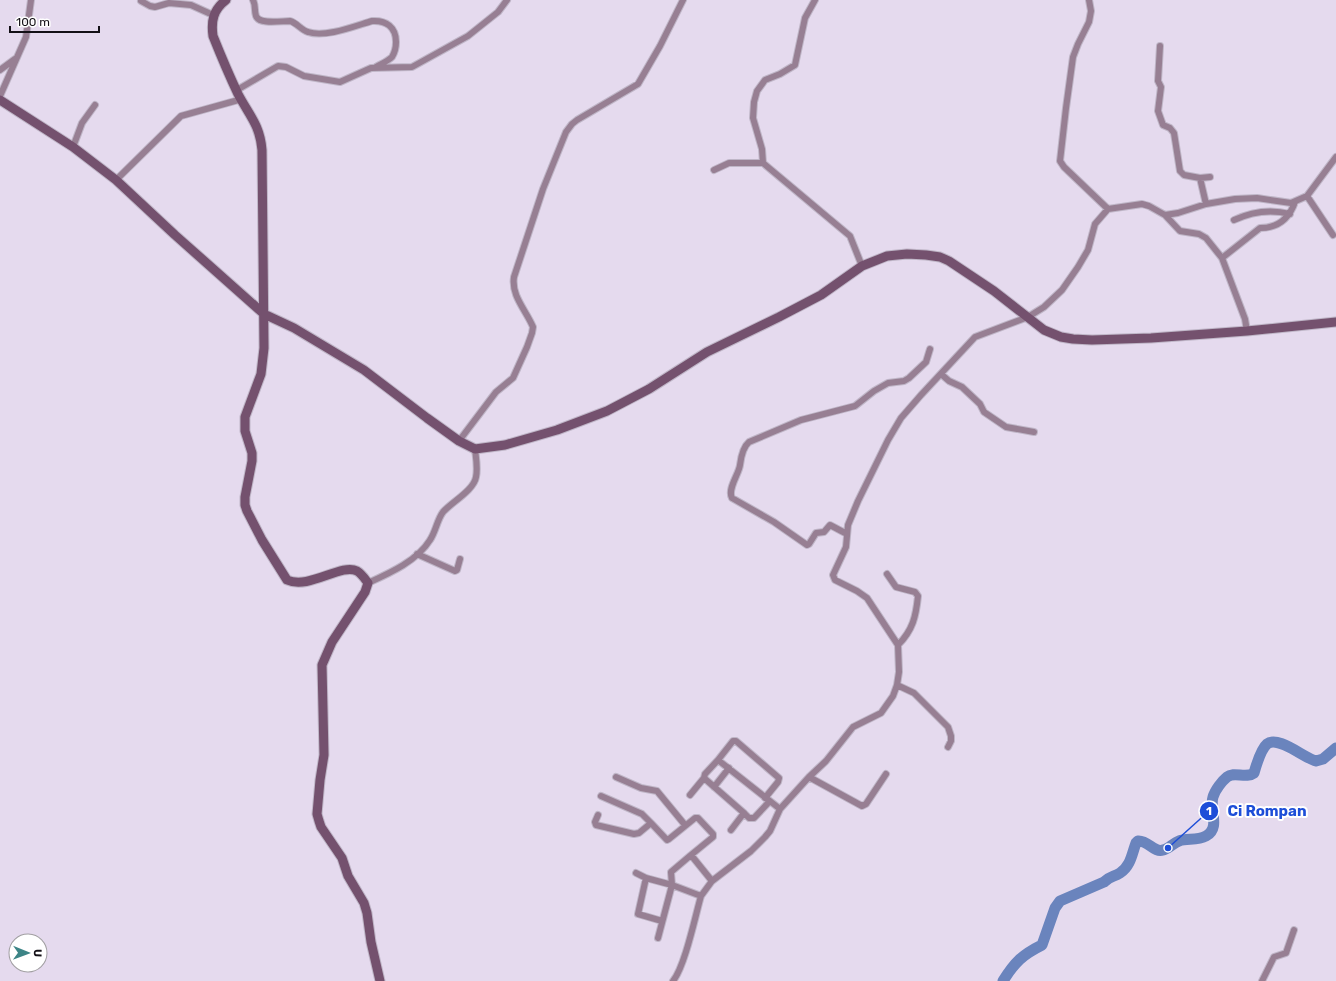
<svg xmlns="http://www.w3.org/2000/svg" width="1336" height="981" viewBox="0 0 1336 981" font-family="Rubik,sans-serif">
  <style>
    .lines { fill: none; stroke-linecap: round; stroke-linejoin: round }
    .river { stroke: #6a84bd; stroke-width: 11 }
    .street-casing { stroke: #bfb6c7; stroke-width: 8 }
    .secondary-casing { stroke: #bfb6c7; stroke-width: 11 }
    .street { stroke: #977f93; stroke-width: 6 }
    .secondary { stroke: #74516e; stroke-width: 9 }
    .leader { fill: none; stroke: #1d4ed8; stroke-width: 1.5 }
    .callout-dot { fill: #1d4ed8; stroke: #fff; stroke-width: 1.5 }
    .mark-label { font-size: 12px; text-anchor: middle; font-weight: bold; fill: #fff }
    .callout-label { font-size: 15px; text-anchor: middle; font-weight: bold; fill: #1d4ed8; stroke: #fff; stroke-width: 4; stroke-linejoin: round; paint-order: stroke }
  </style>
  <rect width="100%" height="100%" fill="#e5daee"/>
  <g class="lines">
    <path class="river" d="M 1003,981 C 1015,962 1022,955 1042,945 L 1055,908 L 1060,901 L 1104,882 C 1110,876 1114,877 1120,873 C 1131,866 1132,853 1136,843 L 1138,841 C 1148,840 1154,853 1163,850 C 1169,849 1173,843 1179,841 C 1187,838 1197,841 1206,836 C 1221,828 1209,809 1213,797 C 1215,790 1222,781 1227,777 C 1234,771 1246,779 1254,773 C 1256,766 1261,749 1267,744 C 1278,735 1304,758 1316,761 L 1323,759 L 1336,748"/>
    <g class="street-casing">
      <path id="street" d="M 253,0 C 256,6 254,10 256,16 C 259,25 281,21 290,21 C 297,23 301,30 308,32 C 325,38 355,26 372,21 C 386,20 396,27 396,42 C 396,47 395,52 392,57 C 388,61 381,64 376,67
        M 815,0 L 805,18 L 795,65 L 780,74 L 765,80 L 757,91 L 754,102 L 753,118 L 762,149 L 763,163 L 850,236 L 862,266
        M 1089,0 L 1091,11 L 1089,22 L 1078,44 L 1073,57 L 1066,108 L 1060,161 L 1064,167 L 1108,209
        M 141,1 L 150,6 L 155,7 L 169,3 L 191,5 L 213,15
        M 1160,46 L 1158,81 L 1161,87 L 1158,111 L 1163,125 L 1170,128 L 1174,133 L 1180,171 L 1184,175 L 1200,178
        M 0,70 L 15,59
        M 237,90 L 278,66 L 286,67 L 304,76 L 340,82 L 371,68 L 412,67 L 468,36 L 498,12 L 507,0
        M 0,96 L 26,37 L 31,0
        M 73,147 L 82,123 L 95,105
        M 714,170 L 729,163 L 763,163
        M 116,180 L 181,116 L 242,99
        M 1307,196 L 1333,235
        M 1206,204 L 1200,178 L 1210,177
        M 1165,215 L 1180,231 L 1199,234 L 1206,238 L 1222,258 L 1245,319 L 1247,331
        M 1234,220 C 1251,212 1271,209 1290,214
        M 1222,258 L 1260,228 C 1278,228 1289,219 1295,202
        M 941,374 L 949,381 L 962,387 L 980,404 L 984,412 L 1006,427 L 1034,432
        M 459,441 L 496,392 L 513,378 L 527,347 L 532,333 L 533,327 C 526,310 511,296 514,277 L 543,189 L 566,132 L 572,124 L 577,120 L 638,84 L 660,46 L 683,0
        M 847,534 L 830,525 L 824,532 L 816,533 L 809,544 L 807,545 L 774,522 L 732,498 C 727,489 739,474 740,465 C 741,457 743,447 749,442 L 801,420 L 855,406 L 874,391 L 888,383 L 904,381 L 909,378 L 926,362 L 930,349
        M 417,554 L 455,571 L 457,570 L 460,559
        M 887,574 L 896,587 L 915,592 L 918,596 C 916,616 913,630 898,645
        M 368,583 C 390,573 417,561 430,540 C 436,531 437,520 443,512 C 452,502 474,490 476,477 C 478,468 476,458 475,449
        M 897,685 L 914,693 L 948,727 L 951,736 L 951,741 L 948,747
        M 718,760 L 705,774 L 704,778 L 744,813 L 749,818 L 754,818 L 769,802
        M 616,777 L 641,788 L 657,791 L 685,825
        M 809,777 L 862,806 L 866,804 L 886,774
        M 714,787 L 729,768
        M 690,795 L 704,778
        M 601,796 L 642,814 L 651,823
        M 765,798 L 778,782 L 779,778 L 736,741 L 733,741 L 718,760 L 780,809
        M 598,815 L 595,822 L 596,825 L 634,834 L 639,833 L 651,823 L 667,840 L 669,839 L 695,818 L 698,818 L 713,834 L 713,837 L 691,855 L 712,881
        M 731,830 L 744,813
        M 636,873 L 646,878 L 672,885 L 701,896
        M 646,878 L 638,914 L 662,921
        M 658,938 L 672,885 L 671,872 L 691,855
        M 673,981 C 685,966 695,917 701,896 L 712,881 L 751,851 L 765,837 L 770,831 L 780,809 L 809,777 L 826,761 L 853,727 L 881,713 L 893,696 L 897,685 L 899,672 L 898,645 L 867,598 L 857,591 L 835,580 L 833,575 L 846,547 L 848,525 L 858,501 L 888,440 L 901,418 L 921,395 L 975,337 L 1028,317 L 1044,307 L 1062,290 L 1078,267 L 1088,250 L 1095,224 L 1108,209 L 1142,204 L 1149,206 L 1165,215 L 1178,213 L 1206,204 L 1235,199 L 1257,198 L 1291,203 L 1307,196 L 1336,157
        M 1262,981 L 1274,957 L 1286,953 L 1294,930"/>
    </g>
    <g class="secondary-casing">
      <path id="secondary" d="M 226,0 C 213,10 211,21 213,36 C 221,56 229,75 238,94 C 249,115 260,125 262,150 L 264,348 L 261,374 L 245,417 L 245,431 L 252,453 L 252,461 L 245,497 L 245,505 L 247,511 L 262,540 L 287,580 C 309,590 341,563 357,571 C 362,574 365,579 368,583 L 365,592 L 332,642 L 322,665 L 324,755 L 320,780 L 317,814 L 319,821 L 321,827 L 342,858 L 348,876 L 364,903 L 367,913 L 371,942 L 380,981
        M 0,100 L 73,147 L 116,180 L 175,235 L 264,314 L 294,328 L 364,370 L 427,418 L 459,441 L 475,449 L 505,445 L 557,430 L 607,411 L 649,389 L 707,352 L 779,317 L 821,295 L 862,266 L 887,256 L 907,254 L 926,255 L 940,257 L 949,261 L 994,291 L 1044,330 L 1061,337 L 1073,339 L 1092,340 L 1151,338 L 1247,331 L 1336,322"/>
    </g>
    <use href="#street" class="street"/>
    <use href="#secondary" class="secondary"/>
  </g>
  <path class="leader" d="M1168 848L1209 811"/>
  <g class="callout-dot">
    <circle cx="1168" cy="848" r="4"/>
    <circle cx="1209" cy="811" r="10"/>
  </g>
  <g class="mark-label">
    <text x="1209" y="815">1</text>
  </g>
  <g class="callout-label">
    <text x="1267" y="816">Ci Rompan</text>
  </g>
  <g transform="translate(28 953) rotate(91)"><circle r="19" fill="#ffffff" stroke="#a19fa2"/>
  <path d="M0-3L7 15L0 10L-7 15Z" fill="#3c8486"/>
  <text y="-6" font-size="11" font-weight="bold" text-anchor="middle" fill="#131016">U</text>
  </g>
  <path d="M10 26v6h89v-6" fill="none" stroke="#131016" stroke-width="2"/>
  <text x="16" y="26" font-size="12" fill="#131016" stroke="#ffffff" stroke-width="3" paint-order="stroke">100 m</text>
</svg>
